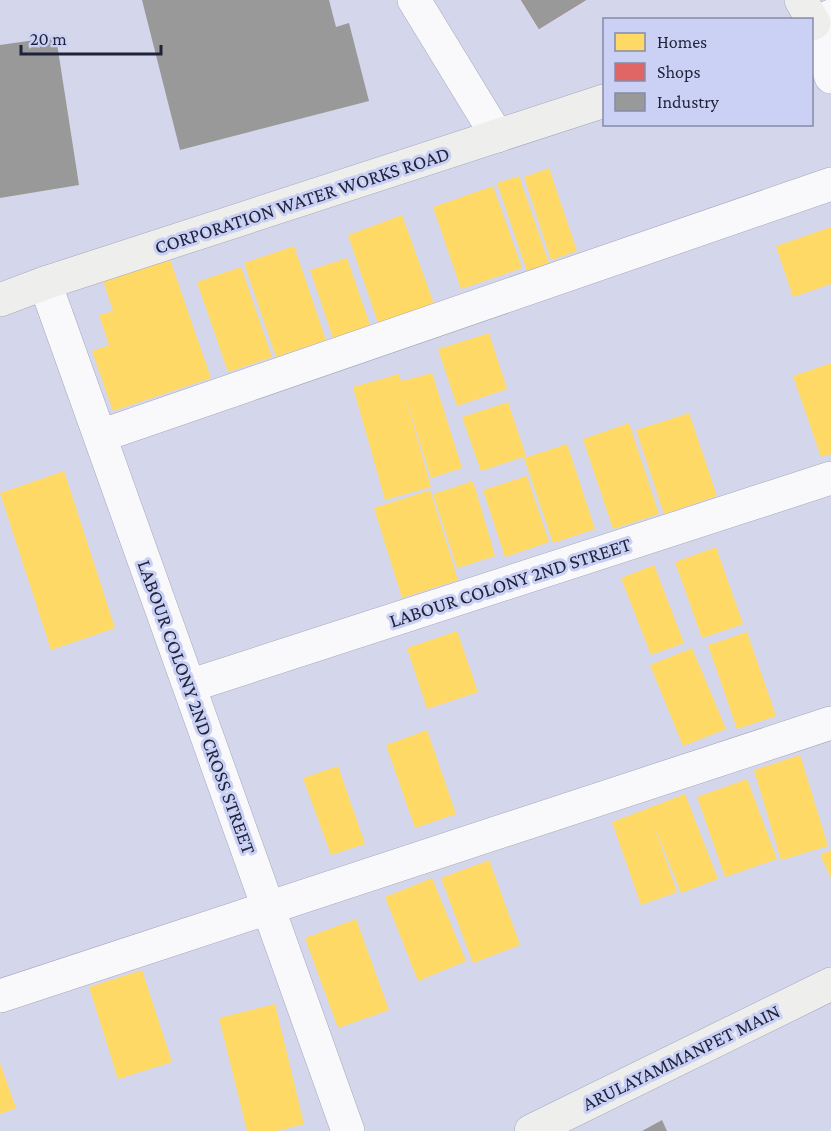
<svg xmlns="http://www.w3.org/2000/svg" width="831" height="1131" viewBox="0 0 831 1131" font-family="'Crimson Pro',serif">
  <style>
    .homes { fill: #ffd966 }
    .shops { fill: #e06666 }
    .industry { fill: #999 }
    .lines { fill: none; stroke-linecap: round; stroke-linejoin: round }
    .street-casing { stroke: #a4a7ba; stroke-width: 34 }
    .secondary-casing { stroke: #a4a7ba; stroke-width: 34 }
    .street { stroke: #f9f9fc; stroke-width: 33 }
    .secondary { stroke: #eeeeed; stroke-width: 33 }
    .labels { text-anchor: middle; stroke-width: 6; stroke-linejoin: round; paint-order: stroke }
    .street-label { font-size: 20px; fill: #1f2339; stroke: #cad1f5 }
  </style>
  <rect width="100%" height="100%" fill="#d4d7eb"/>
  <path class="homes" d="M 549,168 L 577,251 L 551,260 L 524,177 Z
    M 519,176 L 549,263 L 527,271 L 497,183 Z
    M 493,186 L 522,268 L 461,289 L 433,207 Z
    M 402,215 L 435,307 L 379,326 L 348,235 Z
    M 831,227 L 831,284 L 793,297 L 776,246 Z
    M 294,246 L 326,340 L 276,357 L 244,263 Z
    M 168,254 L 211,378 L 113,411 L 92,351 L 109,345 L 99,315 L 113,311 L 102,277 Z
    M 347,258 L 372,331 L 335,344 L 310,270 Z
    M 241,267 L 272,357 L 228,372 L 197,282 Z
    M 489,333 L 507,389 L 457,406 L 438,349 Z
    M 831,363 L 831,454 L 821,457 L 793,376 Z
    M 432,373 L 462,468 L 431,478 L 404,392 L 431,487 L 385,500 L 353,387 L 399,374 L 401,381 Z
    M 508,402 L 526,456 L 481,471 L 462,417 Z
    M 689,413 L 717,496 L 664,514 L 636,430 Z
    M 629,423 L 659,514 L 613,529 L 583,439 Z
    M 567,444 L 595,529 L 553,543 L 524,458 Z
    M 64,471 L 115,628 L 51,650 L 0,493 Z
    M 527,476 L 549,542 L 505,557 L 483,490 Z
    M 473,481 L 495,556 L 457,568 L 433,494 Z
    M 430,490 L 458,580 L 402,598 L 374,508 Z
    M 716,547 L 743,624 L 702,638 L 675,562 Z
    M 654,565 L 684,643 L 651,655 L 621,578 Z
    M 457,631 L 478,692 L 427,709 L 407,648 Z
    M 747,632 L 776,716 L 737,729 L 708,645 Z
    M 692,648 L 726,729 L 683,746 L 650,665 Z
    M 427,730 L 456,814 L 415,828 L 386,745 Z
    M 800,755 L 828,846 L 781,860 L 754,770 Z
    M 338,766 L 365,844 L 331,855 L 303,778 Z
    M 747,779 L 777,859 L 725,877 L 697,797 Z
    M 685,794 L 718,879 L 681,893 L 652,820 L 677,892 L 641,905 L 612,822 Z
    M 831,850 L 831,878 L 820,855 Z
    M 489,860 L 520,945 L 473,963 L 441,878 Z
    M 432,878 L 466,961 L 418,981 L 385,897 Z
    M 356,919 L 389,1010 L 338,1028 L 305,938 Z
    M 142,970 L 172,1062 L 118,1079 L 89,987 Z
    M 275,1004 L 304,1124 L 277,1131 L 247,1131 L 219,1018 Z
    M 0,1063 L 16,1108 L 0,1114 Z"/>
  <path class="shops" d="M 521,0 L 586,0 L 539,29 Z"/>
  <path class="industry" d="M 142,0 L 329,0 L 336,27 L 349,23 L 369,101 L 180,150 Z
    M 521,0 L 586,0 L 539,29 Z
    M 56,37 L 79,185 L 0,198 L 0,45 Z
    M 662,1120 L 667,1131 L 642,1131 Z"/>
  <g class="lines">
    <g class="street-casing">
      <path id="street" d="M 414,0 L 497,136
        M 831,16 L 814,23 L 831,77
        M 45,283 L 348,1131
        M 100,436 L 831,184
        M 189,686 L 831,478
        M 0,996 L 831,723"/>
    </g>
    <g class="secondary-casing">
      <path id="secondary" d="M 801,0 L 814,23 L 812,24
        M 0,300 L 45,283 L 604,101
        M 531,1131 L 831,984"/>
    </g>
    <use href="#street" class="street"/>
    <use href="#secondary" class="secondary"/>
  </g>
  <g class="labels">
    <g class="street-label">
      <text transform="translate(302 200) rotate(-18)" y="7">CORPORATION WATER WORKS ROAD</text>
      <text transform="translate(510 582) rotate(-18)" y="7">LABOUR COLONY 2ND STREET</text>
      <text transform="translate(197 707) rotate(70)" y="7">LABOUR COLONY 2ND CROSS STREET</text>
      <text transform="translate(681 1057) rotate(-26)" y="7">ARULAYAMMANPET MAIN</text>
    </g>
  </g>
  <rect x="603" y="18" width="210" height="108" fill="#cad1f5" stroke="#868baa" stroke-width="1.5"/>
  <rect x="615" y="33" width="30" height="18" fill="#ffd966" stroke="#868baa" stroke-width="1.5"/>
  <text x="657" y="48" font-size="18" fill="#1f2339">Homes</text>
  <rect x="615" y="63" width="30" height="18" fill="#e06666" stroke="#868baa" stroke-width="1.5"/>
  <text x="657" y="78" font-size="18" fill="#1f2339">Shops</text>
  <rect x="615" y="93" width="30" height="18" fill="#999999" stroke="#868baa" stroke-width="1.5"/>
  <text x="657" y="108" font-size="18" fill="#1f2339">Industry</text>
  <path d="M21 45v9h140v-9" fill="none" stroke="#1f2339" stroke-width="3"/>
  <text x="30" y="45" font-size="18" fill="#1f2339" stroke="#cad1f5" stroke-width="4.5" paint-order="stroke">20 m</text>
</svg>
